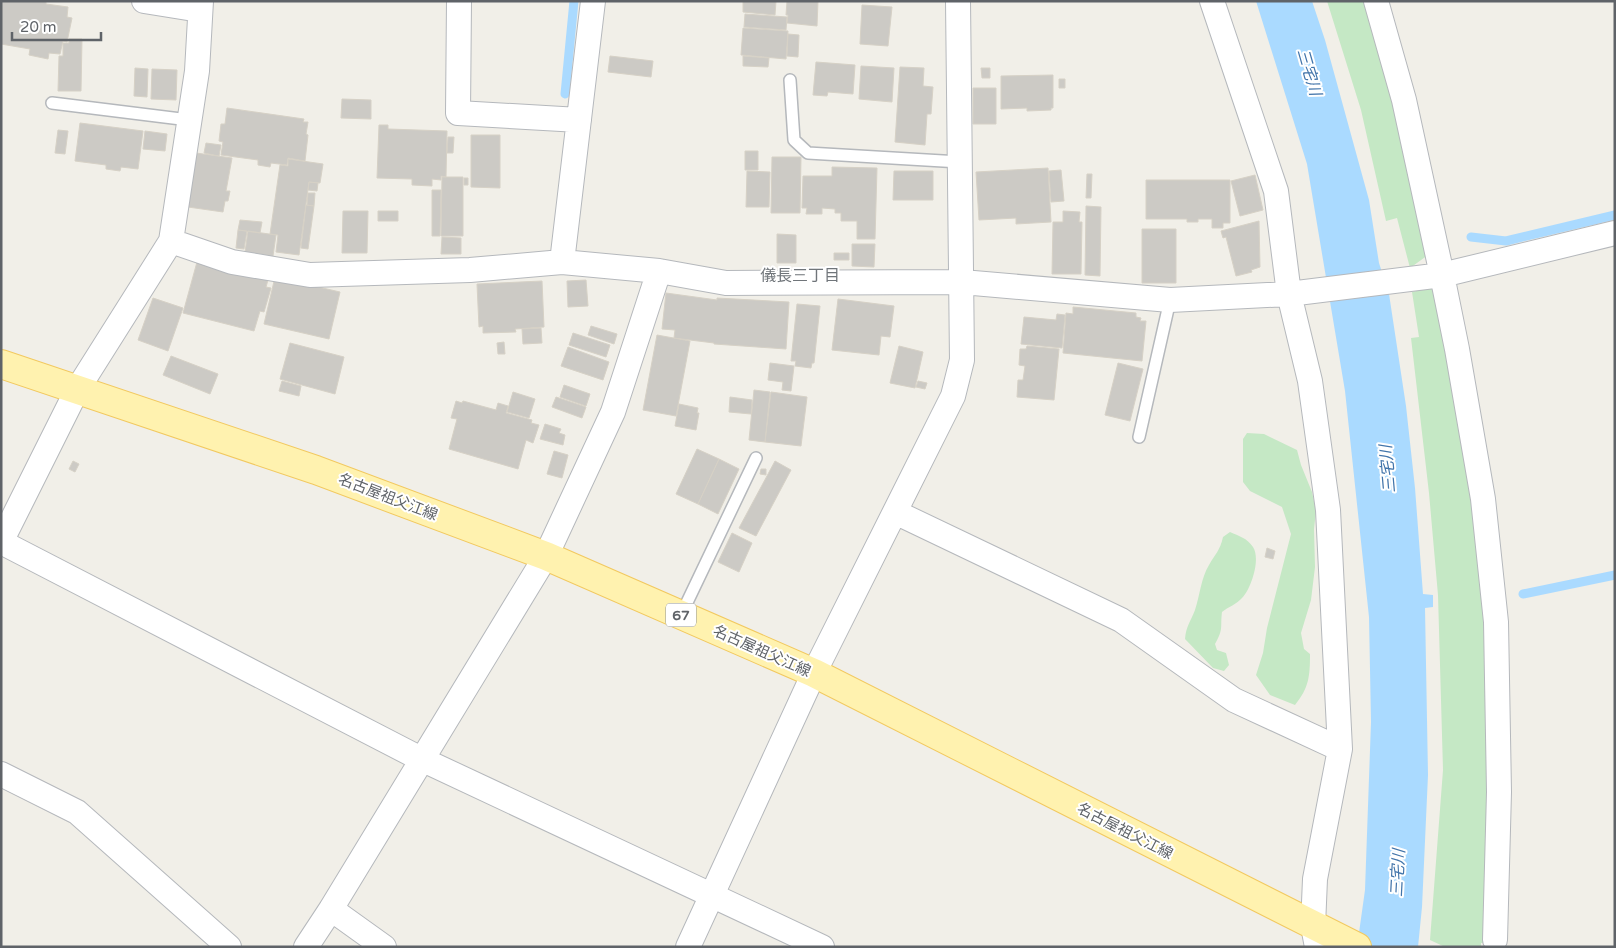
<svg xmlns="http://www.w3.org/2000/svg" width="1616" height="948" viewBox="0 0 1616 948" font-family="'Varela Round','Noto Sans JP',sans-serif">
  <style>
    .green { fill: #c5e8c5 }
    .water { fill: #aadaff }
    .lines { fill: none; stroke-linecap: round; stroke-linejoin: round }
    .stream { stroke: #aadaff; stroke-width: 9 }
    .building { fill: #cccac5; stroke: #d6d1c6 }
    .service-casing { stroke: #b5b8bc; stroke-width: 14 }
    .minor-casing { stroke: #b5b8bc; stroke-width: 26 }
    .primary-casing { stroke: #f2c960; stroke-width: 30 }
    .service { stroke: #fff; stroke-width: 11 }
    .minor { stroke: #fff; stroke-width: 24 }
    .primary { stroke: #fff2af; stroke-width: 28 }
    .labels { text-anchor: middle; stroke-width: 4; stroke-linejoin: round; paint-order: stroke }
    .shield { fill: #fff; stroke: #8f9295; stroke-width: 1 }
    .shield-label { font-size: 14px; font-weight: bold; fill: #5f6368 }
    .street-label { font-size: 15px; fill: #5f6368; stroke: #fff }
    .water-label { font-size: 16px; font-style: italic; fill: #4174aa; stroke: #fff }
    .neighbourhood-label { font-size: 16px; fill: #70757a; stroke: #fff }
  </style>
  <rect width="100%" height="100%" fill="#f1efe8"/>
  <path class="green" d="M 1327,1 L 1368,1 L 1395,102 L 1428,255 L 1410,268 L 1397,218 L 1386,221 L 1361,110 Z
    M 1438,286 L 1473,491 L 1484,619 L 1490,766 L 1488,943 L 1481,943 L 1481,947 L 1445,947 L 1430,940 L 1443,770 L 1438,595 L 1429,493 L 1411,338 L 1419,337 L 1412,292 Z
    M 1247,433 L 1264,434 L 1297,450 L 1301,465 L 1312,492 L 1316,511 L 1314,529 L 1315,567 L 1311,600 L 1301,633 L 1304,649 L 1310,654 C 1310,676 1309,688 1295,705 L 1270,695 L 1256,675 L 1263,653 L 1267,628 L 1291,534 L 1282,507 L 1250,491 L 1243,482 L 1243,439 Z
    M 1230,532 C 1239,536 1247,538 1253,547 C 1261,559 1251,589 1242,598 C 1237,604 1228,607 1222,612 C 1220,628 1224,628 1215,644 L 1217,650 L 1226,653 L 1229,665 L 1224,671 L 1213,668 L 1185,639 C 1186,626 1191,621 1195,610 C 1200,595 1201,578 1209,565 C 1215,554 1220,551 1223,537 Z"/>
  <path class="water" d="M 1256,1 L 1312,1 L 1325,40 L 1369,200 L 1379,263 L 1389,294 L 1406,406 L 1415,488 L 1423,594 L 1433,595 L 1433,607 L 1425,608 L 1428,775 L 1422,907 L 1418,947 L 1357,947 L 1365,890 L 1371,722 L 1369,617 L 1345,391 L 1307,164 Z"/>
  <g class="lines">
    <path class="stream" d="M 565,94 L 574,1
      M 1471,237 L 1506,241 L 1615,215
      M 1523,594 L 1615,575"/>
  </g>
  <path class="building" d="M 2,1 L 46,1 L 46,4 L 68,7 L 67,17 L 72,18 L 67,42 L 63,41 L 60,54 L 49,53 L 48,59 L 29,55 L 30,49 L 1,44 Z
    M 743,1 L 776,1 L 775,15 L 743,12 Z
    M 787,1 L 818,1 L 817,26 L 787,23 L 788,15 L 786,15 Z
    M 862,5 L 892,7 L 888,46 L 860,44 Z
    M 745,14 L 787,17 L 786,30 L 744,27 Z
    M 743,28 L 788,31 L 786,59 L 741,55 Z
    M 788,34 L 799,35 L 798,57 L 787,56 Z
    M 69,39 L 82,39 L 81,91 L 58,91 L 59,56 L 63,56 L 63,43 L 69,43 Z
    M 610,56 L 653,61 L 651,77 L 608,72 Z
    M 743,56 L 769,58 L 768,67 L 743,66 Z
    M 816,62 L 855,65 L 853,94 L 828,92 L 827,96 L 813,95 Z
    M 861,66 L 894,68 L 892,102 L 859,99 Z
    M 900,67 L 924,68 L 923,86 L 933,87 L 931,114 L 927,114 L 925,145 L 895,142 Z
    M 135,68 L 148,69 L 147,97 L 134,96 Z
    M 981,68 L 990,68 L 990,78 L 982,78 Z
    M 152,69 L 177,70 L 176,100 L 151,99 Z
    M 1053,75 L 1053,108 L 1051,108 L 1051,110 L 1027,111 L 1027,108 L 1001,109 L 1001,76 Z
    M 1059,79 L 1065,79 L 1065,88 L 1059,88 Z
    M 973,88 L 996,88 L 996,124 L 973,124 Z
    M 342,99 L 371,100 L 371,119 L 341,118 Z
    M 227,108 L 304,119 L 303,122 L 308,122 L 306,134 L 308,135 L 305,161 L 288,158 L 287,165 L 271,163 L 270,167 L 258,165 L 258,160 L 221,155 L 223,142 L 219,141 L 221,124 L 225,124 Z
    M 80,123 L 143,131 L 138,169 L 121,167 L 120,171 L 106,169 L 106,165 L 75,161 Z
    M 379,125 L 388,125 L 388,129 L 447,131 L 446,177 L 441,176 L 441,180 L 432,179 L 432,186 L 412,185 L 412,179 L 377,178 Z
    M 58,130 L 68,131 L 65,154 L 55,153 Z
    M 145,131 L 167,134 L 165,151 L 143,149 Z
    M 471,135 L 500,135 L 500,188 L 471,187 Z
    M 448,137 L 454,137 L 453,153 L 447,153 Z
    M 206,143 L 221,145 L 219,156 L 204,153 Z
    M 745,151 L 758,151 L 758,170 L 745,170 Z
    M 196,153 L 232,158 L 226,191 L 230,191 L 228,201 L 225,201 L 223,212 L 188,207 Z
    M 772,157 L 801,157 L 800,213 L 771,213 Z
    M 288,159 L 323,164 L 320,183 L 309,182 L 299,255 L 276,252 L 278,235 L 270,234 L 280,165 L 288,166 Z
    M 832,167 L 877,168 L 875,239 L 857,239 L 857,221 L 841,221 L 841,213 L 835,213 L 835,209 L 822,208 L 822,214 L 806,214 L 807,208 L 802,208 L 803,176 L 832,176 Z
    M 1048,168 L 1051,222 L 1016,224 L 1016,218 L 979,220 L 976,172 Z
    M 1061,170 L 1064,201 L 1051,202 L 1049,171 Z
    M 747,171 L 770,172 L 769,207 L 746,207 Z
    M 894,171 L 933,171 L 933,200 L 893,200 Z
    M 1087,174 L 1092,174 L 1091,198 L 1086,198 Z
    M 1255,175 L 1263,210 L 1240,216 L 1231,181 Z
    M 442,177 L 463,177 L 463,236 L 441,236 Z
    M 464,178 L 468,178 L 468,185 L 464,185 Z
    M 1146,180 L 1230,180 L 1230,223 L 1223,223 L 1223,228 L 1212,228 L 1212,219 L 1198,219 L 1198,222 L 1187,222 L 1187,219 L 1146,219 Z
    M 309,182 L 318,183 L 317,191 L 308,190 Z
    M 432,190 L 441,190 L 440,236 L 432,236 Z
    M 308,193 L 315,193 L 314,206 L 307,205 Z
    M 306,205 L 314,206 L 308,249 L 301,248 Z
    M 1086,206 L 1101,207 L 1100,276 L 1085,275 Z
    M 343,211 L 368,211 L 367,253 L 342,253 Z
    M 378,211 L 398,211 L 398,221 L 378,221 Z
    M 1063,211 L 1080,212 L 1079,222 L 1082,222 L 1081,274 L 1052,274 L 1053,222 L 1063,222 Z
    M 240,220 L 262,222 L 260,233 L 238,230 Z
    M 1259,221 L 1260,267 L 1251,270 L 1252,272 L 1236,276 L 1226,237 L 1223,238 L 1221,231 Z
    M 1142,229 L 1176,229 L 1176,283 L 1142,283 Z
    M 238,230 L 247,231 L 244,249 L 236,248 Z
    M 248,231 L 276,235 L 273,256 L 245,252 Z
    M 777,234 L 796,235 L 796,263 L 777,263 Z
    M 442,237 L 461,238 L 461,254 L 441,254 Z
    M 852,244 L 875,244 L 874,267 L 852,266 Z
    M 834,253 L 849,253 L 849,260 L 834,260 Z
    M 197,262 L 268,280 L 266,287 L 271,288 L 264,312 L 260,311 L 254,331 L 183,313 Z
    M 275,277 L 340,292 L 329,339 L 264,324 Z
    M 586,280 L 588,306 L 568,307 L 567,281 Z
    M 542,281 L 544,327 L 515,329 L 516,332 L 483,333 L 483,326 L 479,327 L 477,284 Z
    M 666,293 L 717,300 L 717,298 L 789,302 L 786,349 L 714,344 L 714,343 L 674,338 L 675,330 L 662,329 Z
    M 153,298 L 183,308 L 168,351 L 138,340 Z
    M 838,299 L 894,306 L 890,337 L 881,336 L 879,355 L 832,350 Z
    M 797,304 L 820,306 L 814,363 L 812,363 L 811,368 L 795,366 L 796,361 L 791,361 Z
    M 1073,307 L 1136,313 L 1136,317 L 1141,318 L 1140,321 L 1146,321 L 1142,361 L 1063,353 L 1066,313 L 1073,314 Z
    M 1057,314 L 1065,315 L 1062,348 L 1021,344 L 1024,317 L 1056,320 Z
    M 591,326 L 617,334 L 614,344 L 588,335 Z
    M 541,328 L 542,343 L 523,344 L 522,329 Z
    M 573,333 L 610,345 L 606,357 L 569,345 Z
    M 657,335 L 690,341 L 676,416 L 643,410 Z
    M 504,342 L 505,354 L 498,354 L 497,343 Z
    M 290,343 L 344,357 L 335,394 L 280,379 Z
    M 899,346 L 923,352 L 915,388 L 890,383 Z
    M 1027,346 L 1059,349 L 1054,400 L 1017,397 L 1018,380 L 1023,380 L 1025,366 L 1019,365 L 1020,349 L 1026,349 Z
    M 568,347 L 609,362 L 603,380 L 561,366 Z
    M 171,356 L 218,374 L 210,394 L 163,375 Z
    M 770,363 L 794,366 L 791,391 L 782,390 L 783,382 L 768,380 Z
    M 1118,363 L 1143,369 L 1130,421 L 1105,415 Z
    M 282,381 L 301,386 L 299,396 L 279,391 Z
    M 918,381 L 927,383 L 925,389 L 916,387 Z
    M 564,385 L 590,394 L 586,406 L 560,397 Z
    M 754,390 L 770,392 L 765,442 L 749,440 Z
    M 513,392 L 535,399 L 529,418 L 507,412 Z
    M 771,392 L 807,397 L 801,446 L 765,442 Z
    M 556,397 L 586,407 L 582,418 L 552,407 Z
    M 730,397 L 752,400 L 751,414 L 729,412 Z
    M 456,401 L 462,403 L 463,401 L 496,410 L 498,403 L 508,406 L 506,413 L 532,420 L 531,423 L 539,425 L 533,443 L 526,440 L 518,469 L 449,449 L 457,419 L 451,418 Z
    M 679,404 L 698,408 L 697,413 L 699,413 L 696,430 L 675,426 Z
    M 545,424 L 561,429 L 559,433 L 565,435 L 563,445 L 540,439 Z
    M 697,449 L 719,459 L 698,504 L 676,494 Z
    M 554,451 L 568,455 L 562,478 L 547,474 Z
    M 719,459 L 739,469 L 718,514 L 698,504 Z
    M 73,461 L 79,464 L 75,472 L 69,469 Z
    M 775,461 L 791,470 L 756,536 L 739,528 Z
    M 761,469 L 766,469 L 766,475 L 760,474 Z
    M 732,533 L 752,543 L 739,572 L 718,562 Z
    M 1267,548 L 1275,551 L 1273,559 L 1265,557 Z"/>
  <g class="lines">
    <g class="service-casing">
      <path id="service" d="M 790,80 L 794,140 L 808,153 L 960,162
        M 52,103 L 189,120
        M 1139,437 L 1170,300
        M 681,615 L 756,458"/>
    </g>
    <g class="minor-casing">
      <path id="minor" d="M 144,1 L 200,10
        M 459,1 L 458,113 L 579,120
        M 1212,1 L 1276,191 L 1289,294 L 1310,381 L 1328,510 L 1340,749 L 1315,879 L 1313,926 L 1317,947
        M 1376,1 L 1404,100 L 1442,275 L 1457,349 L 1483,499 L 1496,622 L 1499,792 L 1495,940
        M 171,241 L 232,262 L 310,275 L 470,270 L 562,262 L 659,271 L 726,283 L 962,282 L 1170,300 L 1289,294 L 1442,275 L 1615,233
        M 562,262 L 593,1
        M 895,512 L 1121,620 L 1234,700 L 1340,749
        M 1,542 L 421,759 L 822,947
        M 1,542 L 77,390 L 171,241 L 197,71 L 201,1
        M 1,774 L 77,812 L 229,947
        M 331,909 L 384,947
        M 306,947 L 331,909 L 546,556 L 613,412 L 659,271
        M 688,947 L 814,673 L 953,396 L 962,360 L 958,1"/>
    </g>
    <g class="primary-casing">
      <path id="primary" d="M 1,364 L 316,470 L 546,556 L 814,673 L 1357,947"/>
    </g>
    <use href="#service" class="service"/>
    <use href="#minor" class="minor"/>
    <use href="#primary" class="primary"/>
  </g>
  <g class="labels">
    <rect class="shield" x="666" y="603.5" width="30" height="23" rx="4"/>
    <g class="shield-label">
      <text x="681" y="620">67</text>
    </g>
    <g class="street-label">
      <text transform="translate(388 497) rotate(21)" y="5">名古屋祖父江線</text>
      <text transform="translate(762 651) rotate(24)" y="5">名古屋祖父江線</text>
      <text transform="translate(1125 831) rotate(27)" y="5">名古屋祖父江線</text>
    </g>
    <g class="water-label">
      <text transform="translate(1310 72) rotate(74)" y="6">三宅川</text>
      <text transform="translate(1387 469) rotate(-95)" y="6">三宅川</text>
      <text transform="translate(1397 873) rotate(-87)" y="6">三宅川</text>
    </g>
    <g class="neighbourhood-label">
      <text x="800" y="281">儀長三丁目</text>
    </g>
  </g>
  <rect width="1616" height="948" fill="none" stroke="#5f6368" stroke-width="5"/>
  <path d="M12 32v8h89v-8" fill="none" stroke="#5f6368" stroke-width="2.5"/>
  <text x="20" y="32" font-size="15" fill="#5f6368" stroke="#ffffff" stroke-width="4" paint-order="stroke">20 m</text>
</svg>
